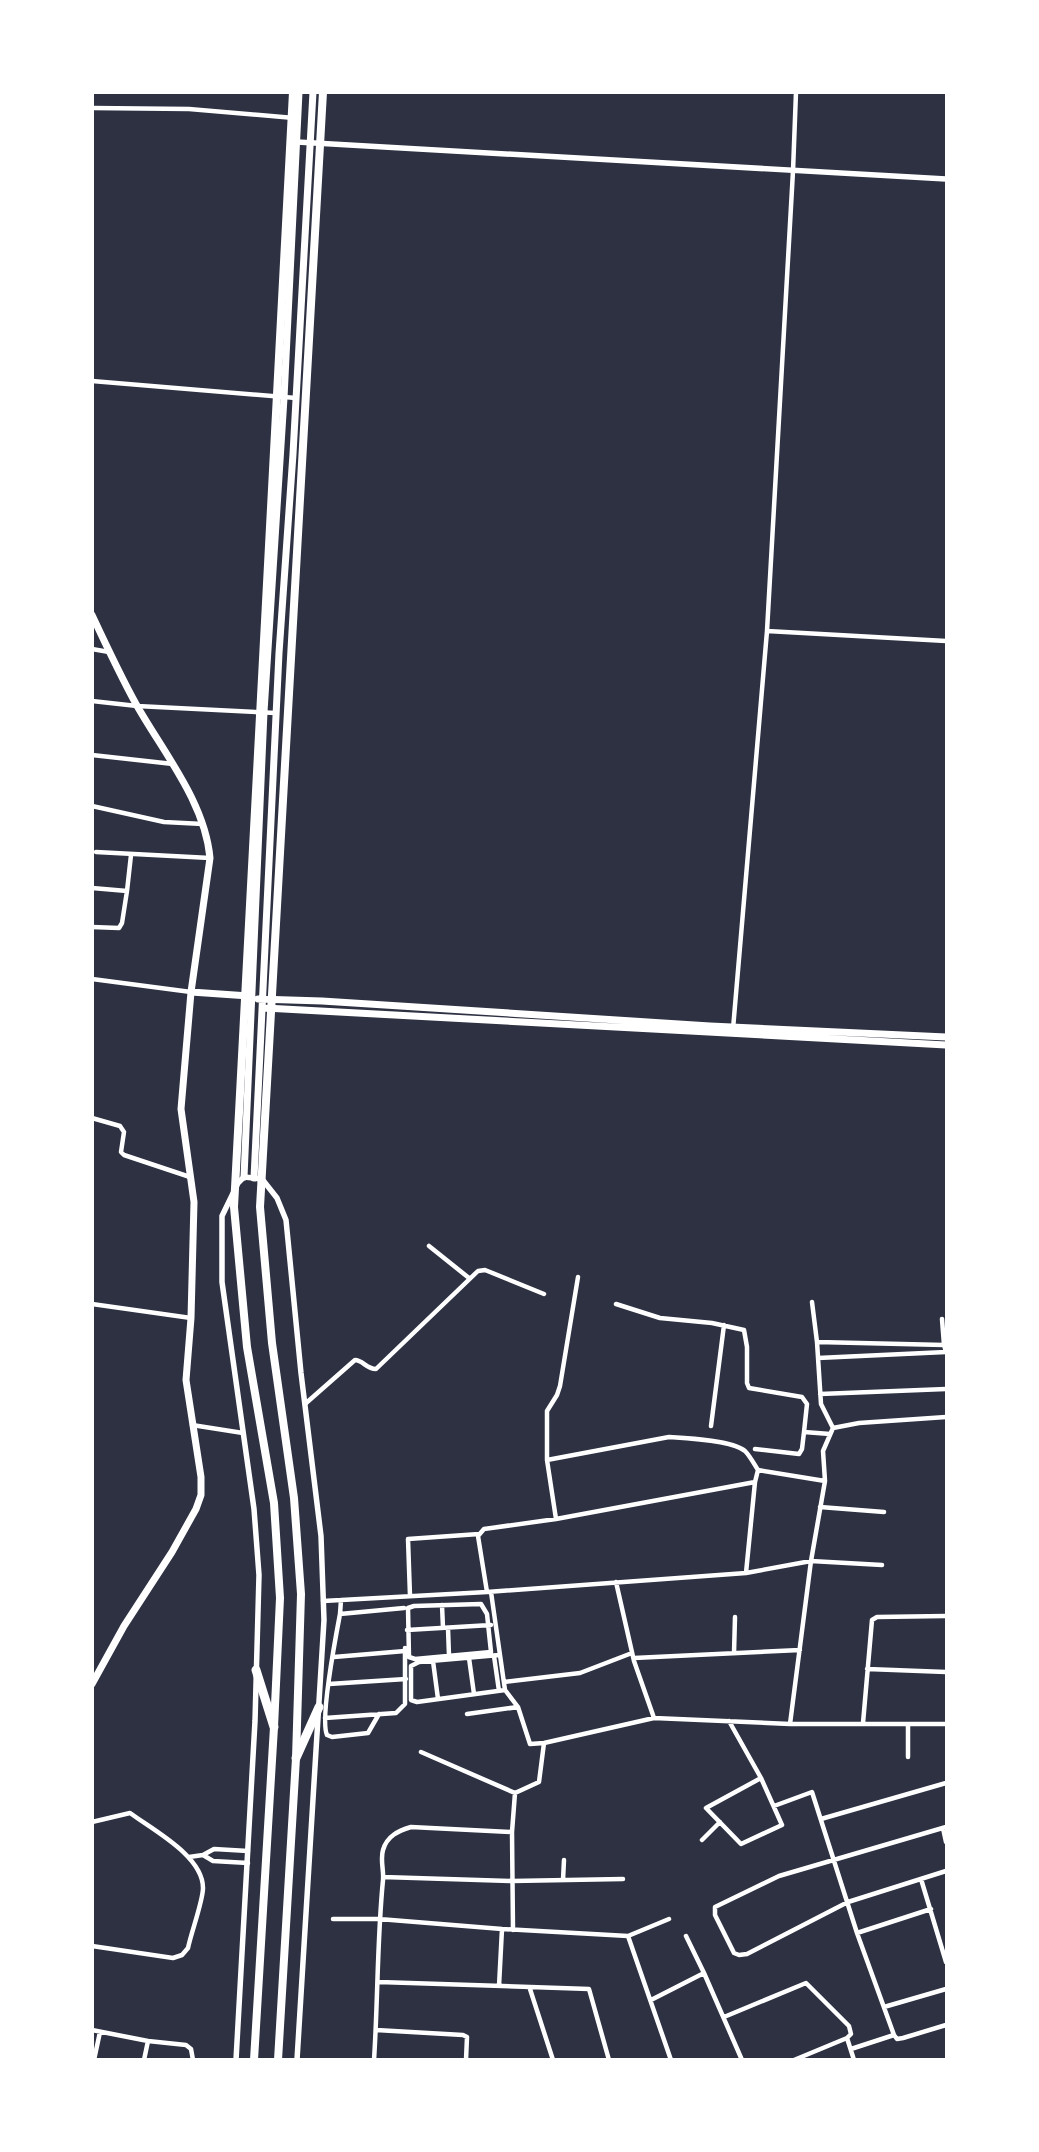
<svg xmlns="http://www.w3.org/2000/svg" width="1039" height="2152" viewBox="0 0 1039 2152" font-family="'Golos Text',sans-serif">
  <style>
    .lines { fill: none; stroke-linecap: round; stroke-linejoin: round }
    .minor { stroke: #fff; stroke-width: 4.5 }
    .tertiary { stroke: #fff; stroke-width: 5.5 }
    .primary { stroke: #fff; stroke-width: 7 }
    .trunk { stroke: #fff; stroke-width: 8 }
    .motorway { stroke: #fff; stroke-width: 9 }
  </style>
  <rect width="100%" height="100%" fill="#2d3142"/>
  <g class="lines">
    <path class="minor" d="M 92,108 L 189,109 L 294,118
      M 92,381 L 296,398
      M 767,631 L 946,641
      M 92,649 L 109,652
      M 92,701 L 137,706 L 276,713
      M 92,755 L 173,764
      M 92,806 L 164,822 L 203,824
      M 96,852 L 210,858
      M 92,888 L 127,891 L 131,855
      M 92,927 L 119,928 L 122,923 L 127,891
      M 92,979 L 191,992
      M 733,1029 L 767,631 L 793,171 L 796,92
      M 92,1118 L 120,1126 L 124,1132 L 121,1152 L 124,1155 L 190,1177
      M 429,1246 L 469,1278
      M 812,1302 L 817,1342
      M 92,1304 L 191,1318
      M 616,1304 L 660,1318 L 712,1323 L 744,1330 L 747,1347 L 747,1383 L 749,1388 L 802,1397 L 807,1404 L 804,1432 L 830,1434
      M 942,1319 L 944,1345
      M 818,1358 L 946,1352 L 944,1345 L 817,1342 L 821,1404 L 833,1428
      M 820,1394 L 946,1389
      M 305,1404 L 355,1360 C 363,1360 366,1369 376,1369 L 478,1271 L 485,1270 L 544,1294
      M 192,1425 L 243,1433
      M 711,1426 L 724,1325
      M 833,1428 L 859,1423 L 946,1417
      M 755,1449 L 799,1454 L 802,1449 L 804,1432
      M 547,1460 L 547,1411 L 557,1395 L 560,1386 L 578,1277
      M 820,1507 L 884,1512
      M 556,1519 L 547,1460 L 669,1437 C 685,1438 732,1440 745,1451 C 750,1456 754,1464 758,1470
      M 746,1573 L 755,1482
      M 616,1582 L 634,1661 L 654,1718
      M 487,1592 L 478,1536 L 484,1529 L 556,1519 L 755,1482 L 758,1470 L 825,1481
      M 491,1592 L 505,1690 L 518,1707 L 530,1744 L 544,1743 L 654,1718 L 790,1724 L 946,1724
      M 410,1596 L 408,1539 L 479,1534
      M 323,1601 L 487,1592 L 746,1573 L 811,1561 L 882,1565
      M 481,1604 L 487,1614 L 491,1652 L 415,1659 L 409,1657 L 408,1608 L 414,1606 Z
      M 442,1605 L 443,1628
      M 340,1614 L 341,1600
      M 448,1628 L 449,1656
      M 407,1630 L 491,1625
      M 734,1653 L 735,1617
      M 499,1655 L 419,1662 L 411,1666 L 411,1700 L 417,1702 L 505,1690
      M 494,1656 L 499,1691
      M 334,1657 L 405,1651
      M 469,1658 L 474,1694
      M 634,1658 L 800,1650
      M 433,1661 L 438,1699
      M 867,1669 L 946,1672
      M 504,1682 L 580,1673 L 632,1653
      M 329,1684 L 406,1679
      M 379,1714 L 368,1733 L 332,1737 L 327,1735 C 320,1720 336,1635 340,1614 L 404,1608
      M 467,1714 L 518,1707
      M 325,1718 L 396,1713 L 405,1704 L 405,1648
      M 729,1721 L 761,1778 L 782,1825 L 741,1844 L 706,1808 L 761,1778
      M 863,1723 L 872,1620 L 877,1617 L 946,1616
      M 790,1724 L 811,1561 L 825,1481 L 823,1451 L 833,1428
      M 421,1752 L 515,1793
      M 908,1757 L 908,1724
      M 774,1806 L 812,1792 L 857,1933 L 894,2035 L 897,2039 L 903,2038 L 946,2025
      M 821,1819 L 946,1783
      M 92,1822 L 130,1813 C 153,1830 203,1856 203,1888 C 203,1901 191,1933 188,1948 L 182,1955 L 173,1958 L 92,1946
      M 946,1827 L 779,1876 L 715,1907 L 715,1915 L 734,1953 L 739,1955 L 747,1954 L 848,1902 L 946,1871
      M 943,1828 L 946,1842
      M 702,1840 L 720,1822
      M 203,1855 L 213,1861 L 248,1863
      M 189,1857 L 203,1855 L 214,1849 L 248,1851
      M 383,1877 L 512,1881 L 623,1879
      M 921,1879 L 946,1962
      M 563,1880 L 564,1860
      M 333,1919 L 379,1919 L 502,1929 L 628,1936 L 671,2060
      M 513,1930 L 512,1832 L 515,1793 L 539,1782 L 544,1743
      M 857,1933 L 931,1909
      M 628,1936 L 669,1919
      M 686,1936 L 704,1973
      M 379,1982 L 589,1989 L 609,2060
      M 499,1986 L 502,1929
      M 530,1989 L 553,2060
      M 651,2000 L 704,1973 L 742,2060
      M 884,2007 L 946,1989
      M 724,2017 L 806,1983 L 849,2026 L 851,2034 L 847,2038 L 794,2060
      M 92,2030 L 148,2041 L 186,2045 L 191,2049 L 193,2060
      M 376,2030 L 463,2035 L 467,2037 L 466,2060
      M 847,2038 L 854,2060
      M 851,2049 L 894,2035
      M 94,2060 L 100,2032
      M 144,2060 L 148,2041
      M 374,2060 C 378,2000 377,1940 383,1880 C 384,1870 380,1860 383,1850 C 387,1836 398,1831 411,1827 L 512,1832"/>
    <path class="tertiary" d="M 297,142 L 946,179
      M 236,2060 L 255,1721 L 259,1575 L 254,1509 L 222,1282 L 222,1216 L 238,1183 L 244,1177 L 262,1179 L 277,1198 L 286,1220 L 301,1373 L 321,1536 L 324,1620 L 297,2060"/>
    <path class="primary" d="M 92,615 C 106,645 120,675 136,704 C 163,752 205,802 210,858 L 191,992 L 181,1109 L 194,1202 L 191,1318 L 186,1380 L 201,1477 L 201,1495 L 196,1509 L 172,1552 L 124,1626 L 92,1684
      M 191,992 L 249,996
      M 258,999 L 322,1001 L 710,1026 L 946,1037
      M 265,1008 L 946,1045
      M 244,1177 L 264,712 L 284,398 L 299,92
      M 254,1178 L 279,653 L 293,454 L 313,92"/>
    <path class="trunk" d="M 254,2060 L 274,1727 L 280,1598 L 274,1503 L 247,1347 L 234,1207 L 293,92
      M 278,2060 L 296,1758 L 301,1594 L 294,1498 L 272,1343 L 260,1207 L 323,92"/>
    <path class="motorway" d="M 256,1670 L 274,1727
      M 296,1758 L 319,1707"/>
  </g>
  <rect width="1039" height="2152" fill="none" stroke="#ffffff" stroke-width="188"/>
</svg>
